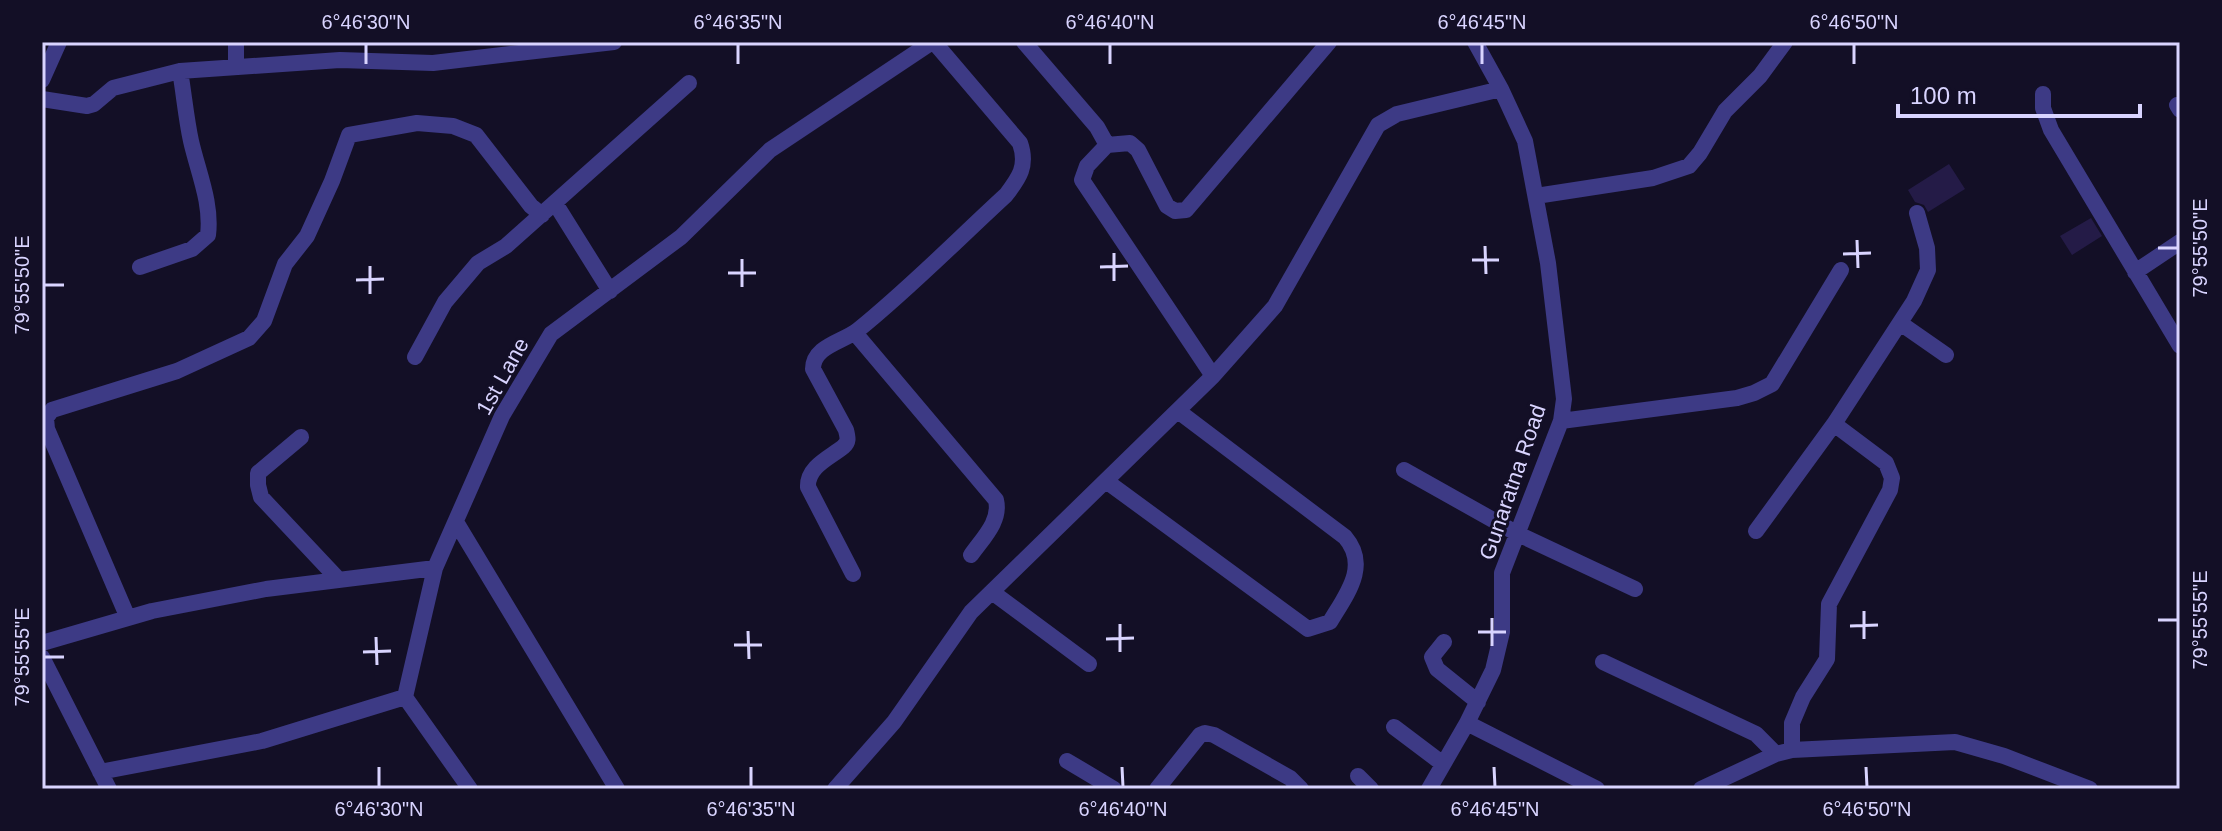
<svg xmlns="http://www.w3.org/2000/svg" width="2222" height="831" viewBox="0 0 2222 831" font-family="Helvetica,sans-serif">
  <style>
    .building { fill: #241b47 }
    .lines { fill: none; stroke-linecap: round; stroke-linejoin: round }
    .minor { stroke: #3d3a85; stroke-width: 16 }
    .ticks { fill: none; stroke: #d9d4ff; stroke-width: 3 }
    .labels { text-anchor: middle; stroke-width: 6; stroke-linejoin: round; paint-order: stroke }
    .street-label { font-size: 22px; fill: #d9d4ff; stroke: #130f26 }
    .neatline { fill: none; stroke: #d9d4ff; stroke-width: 3 }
    .ticks-label { font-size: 20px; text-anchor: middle; fill: #d9d4ff }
  </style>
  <rect width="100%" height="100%" fill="#130f26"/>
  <path class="building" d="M 1949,164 L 1965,189 L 1928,212 L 1924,205 L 1915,202 L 1908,190 Z
    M 2091,218 L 2102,236 L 2072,255 L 2060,236 Z"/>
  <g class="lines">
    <path class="minor" d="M 1024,42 L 1097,127 L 1107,145 L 1087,166 L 1082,180 L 1213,376
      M 236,67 L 236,42
      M 42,80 L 59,42
      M 2043,94 L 2043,108 L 2051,130 L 2180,346
      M 42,99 L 87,106 L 94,104 L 113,88 L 180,71 L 340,60 L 433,63 L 614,42
      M 2177,105 L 2180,110
      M 1107,145 L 1130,143 L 1138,150 L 1167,206 L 1175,211 L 1186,210 L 1329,42
      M 1536,196 L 1653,178 L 1689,166 L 1700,153 L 1725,111 L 1760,76 L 1785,42
      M 555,203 L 610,291
      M 140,267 L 192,249 L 208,235 C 212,203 198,172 191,141 C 186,118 184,94 180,71
      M 2135,272 L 2180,242
      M 1900,323 L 1946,355
      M 855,333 L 996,500 C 1001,521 983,538 971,555
      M 415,357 L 445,302 L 478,263 L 506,246 L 689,83
      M 1561,421 L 1737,398 L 1754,393 L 1772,384 L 1841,270
      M 1834,424 L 1914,301 L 1928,270 L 1927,248 L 1917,213
      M 301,437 L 258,473 L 258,485 L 261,497 L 339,580
      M 1404,470 L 1518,534 L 1635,589
      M 1106,481 L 1308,629 L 1330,622 C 1346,595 1370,566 1345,537 L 1178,411
      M 456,522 L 617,789
      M 1756,531 L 1834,424 L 1886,463 L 1892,478 L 1890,490 L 1829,604 L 1827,659 L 1803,697 L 1792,723 L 1792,750
      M 853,574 L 808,487 C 807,467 829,458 843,447 C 849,442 848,438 846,430 L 813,369 C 813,346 843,342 858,330 C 909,289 957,240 1006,195 C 1019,178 1028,166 1020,143 L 934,42
      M 992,592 L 1089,664
      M 128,618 L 47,429 L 46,418 L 52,410 L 177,371 L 249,338 L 264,321 L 285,264 L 307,236 L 332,181 L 349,135 L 417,123 L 453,126 L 476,135 L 531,206 L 542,215
      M 1444,642 L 1432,657 L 1437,669 L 1478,702
      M 42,643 L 152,611 L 266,589 L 435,568
      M 42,657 L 109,789
      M 1603,662 L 1756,734 L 1776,754
      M 1467,723 L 1597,789
      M 1394,727 L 1443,764
      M 1067,761 L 1114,789
      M 100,772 L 262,741 L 405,697
      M 1358,776 L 1371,789
      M 470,789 L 405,697 L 435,568 L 502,416 L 551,334 L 681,237 L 770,150 L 932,42
      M 835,789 L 894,722 L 971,612 L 1213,376 L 1275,306 L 1378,125 L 1397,114 L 1501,89
      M 1157,789 L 1200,735 L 1205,733 L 1214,735 L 1290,778 L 1301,789
      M 1429,789 L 1467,723 L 1493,670 L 1502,632 L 1502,573 L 1561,421 L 1564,399 L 1548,263 L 1525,141 L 1501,89 L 1475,42
      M 1701,789 L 1776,754 L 1792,750 L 1955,742 L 2004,756 L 2090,789"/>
  </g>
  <path class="ticks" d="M 366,44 L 366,64M 738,44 L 738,64M 1110,44 L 1110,64M 1482,44 L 1482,64M 1854,44 L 1854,64M 1857,240 L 1858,268M 1485,246 L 1486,274M 2158,248 L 2178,248M 1114,253 L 1114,281M 1843,254 L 1871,253M 742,259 L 742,287M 1472,260 L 1499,260M 370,266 L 370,294M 1100,267 L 1128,266M 728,273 L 756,273M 356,280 L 384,279M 44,285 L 64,285M 1864,611 L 1864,639M 1492,618 L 1492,646M 2158,620 L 2178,620M 1120,624 L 1120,652M 1850,626 L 1878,625M 748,631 L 749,659M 1478,632 L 1506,632M 376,637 L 377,665M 1106,639 L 1134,638M 734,645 L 762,645M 363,652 L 391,651M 44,657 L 64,657M 379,767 L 379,787M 751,767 L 751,787M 1122,767 L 1123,787M 1494,767 L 1495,787M 1866,767 L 1867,787"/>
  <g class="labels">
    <g class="street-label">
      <text transform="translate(502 376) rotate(-61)" y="8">1st Lane</text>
      <text transform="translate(1512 482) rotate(-71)" y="8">Gunaratna Road</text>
    </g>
  </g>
  <rect width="2222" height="831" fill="none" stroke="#130f26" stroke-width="88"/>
  <path d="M1898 104v12h242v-12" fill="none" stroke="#d9d4ff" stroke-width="4"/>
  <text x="1910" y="104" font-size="24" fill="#d9d4ff" stroke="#130f26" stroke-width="6" paint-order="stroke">100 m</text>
  <rect x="44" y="44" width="2134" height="743" class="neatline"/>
  <g class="ticks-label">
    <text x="366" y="29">6°46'30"N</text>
    <text x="738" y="29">6°46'35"N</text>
    <text x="1110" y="29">6°46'40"N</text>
    <text x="1482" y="29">6°46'45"N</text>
    <text x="1854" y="29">6°46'50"N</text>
    <text transform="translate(2200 248) rotate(-90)" y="7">79°55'50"E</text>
    <text transform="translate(22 285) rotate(-90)" y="7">79°55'50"E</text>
    <text transform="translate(2200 620) rotate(-90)" y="7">79°55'55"E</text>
    <text transform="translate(22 657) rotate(-90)" y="7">79°55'55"E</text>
    <text x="379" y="816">6°46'30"N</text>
    <text x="751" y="816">6°46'35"N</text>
    <text x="1123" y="816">6°46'40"N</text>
    <text x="1495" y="816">6°46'45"N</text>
    <text x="1867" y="816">6°46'50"N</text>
  </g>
</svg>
